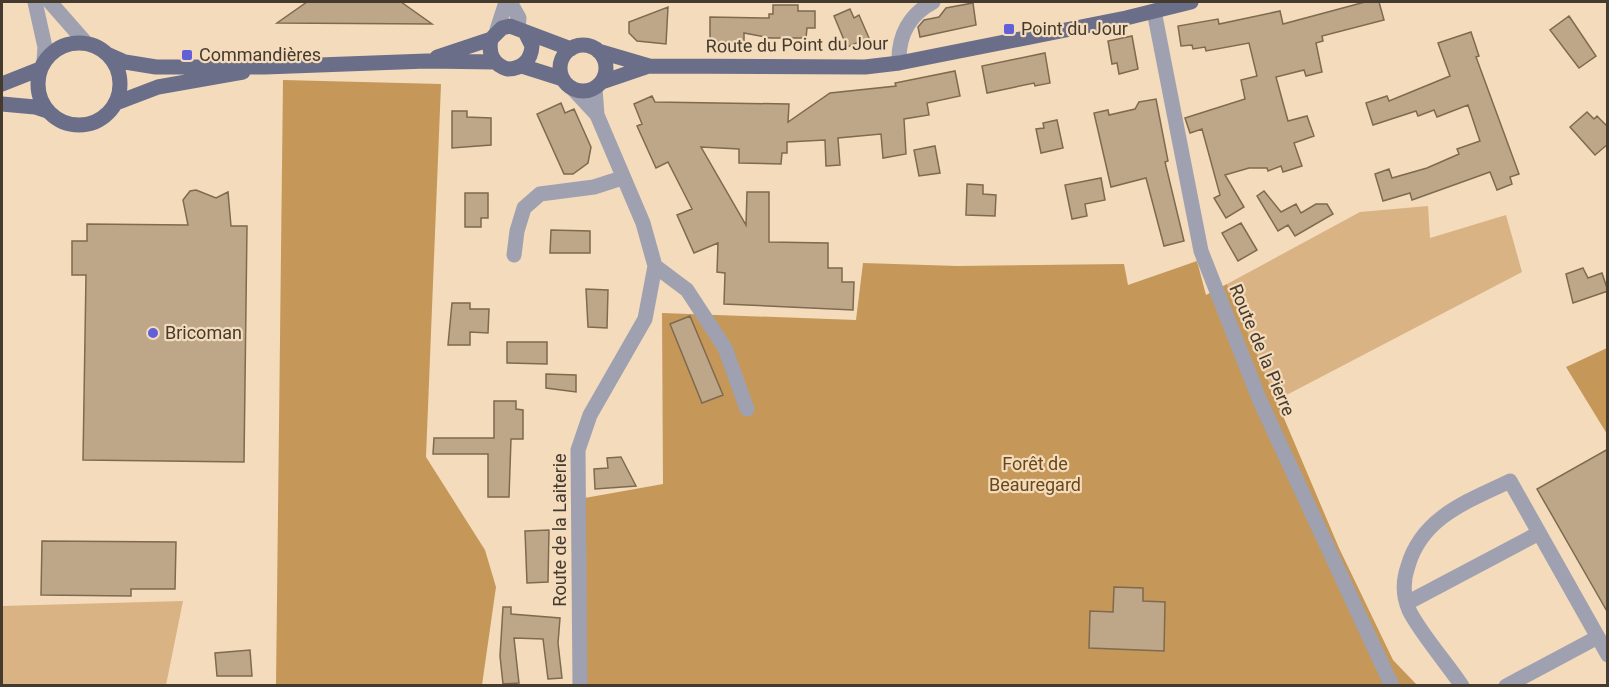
<svg xmlns="http://www.w3.org/2000/svg" width="1609" height="687" viewBox="0 0 1609 687" font-family="Roboto,sans-serif">
  <style>
    .green { fill: #d9b383 }
    .forest { fill: #c59759 }
    .building { fill: #bea689; stroke: #7f6a4e; stroke-width: 1.5 }
    .lines { fill: none; stroke-linecap: round; stroke-linejoin: round }
    .minor { stroke: #9fa1b0; stroke-width: 15 }
    .major { stroke: #6a6e88; stroke-width: 15 }
    .poi-dot { fill: #6260d9; stroke: #f3dbbc; stroke-width: 2 }
    .labels { text-anchor: middle; stroke-width: 4.5; stroke-linejoin: round; paint-order: stroke }
    .poi-label { font-size: 18px; fill: #443b2e; stroke: #f3dbbc; text-anchor: start }
    .street-label { font-size: 18px; fill: #443b2e; stroke: #f3dbbc }
    .park-label { font-size: 18px; fill: #694819; stroke: #f3dbbc }
  </style>
  <rect width="100%" height="100%" fill="#f3dbbc"/>
  <path class="green" d="M 1428,206 L 1430,238 L 1506,215 L 1522,272 L 1275,401 L 1227,284 L 1360,212 Z
    M 183,601 L 166,685 L 2,685 L 2,606 Z"/>
  <path class="forest" d="M 283,80 L 441,84 L 426,457 L 485,550 L 496,587 L 482,685 L 276,685 Z
    M 1197,261 L 1206,295 L 1227,284 L 1339,548 L 1393,660 L 1417,685 L 580,685 L 579,499 L 663,484 L 662,313 L 856,320 L 863,263 L 957,266 L 1124,264 L 1128,285 Z
    M 1607,348 L 1607,434 L 1566,367 Z"/>
  <path class="building" d="M 307,2 L 401,2 L 432,24 L 277,23 Z
    M 1365,2 L 1379,2 L 1384,20 L 1322,36 L 1323,41 L 1316,43 L 1322,72 L 1306,76 L 1304,70 L 1276,77 L 1288,121 L 1307,116 L 1314,136 L 1294,143 L 1302,166 L 1283,172 L 1281,166 L 1268,171 L 1267,168 L 1249,168 L 1225,175 L 1244,207 L 1226,218 L 1214,198 L 1220,195 L 1202,129 L 1190,133 L 1185,118 L 1245,99 L 1241,80 L 1257,76 L 1249,43 L 1206,51 L 1205,47 L 1193,49 L 1192,45 L 1181,46 L 1178,26 L 1218,19 L 1219,24 L 1280,11 L 1283,24 Z
    M 973,3 L 976,25 L 920,37 L 918,27 L 924,20 L 939,17 L 946,8 Z
    M 773,5 L 798,5 L 798,11 L 815,11 L 815,28 L 807,28 L 806,38 L 770,38 L 744,33 L 744,42 L 710,42 L 710,17 L 769,18 L 769,14 L 773,14 Z
    M 668,7 L 666,44 L 637,41 L 629,33 L 629,22 Z
    M 850,9 L 854,18 L 859,15 L 869,38 L 847,47 L 834,16 Z
    M 1569,16 L 1596,56 L 1579,68 L 1550,30 Z
    M 1471,32 L 1479,56 L 1476,57 L 1519,174 L 1510,177 L 1512,184 L 1497,190 L 1490,172 L 1412,200 L 1410,193 L 1383,201 L 1375,174 L 1389,169 L 1392,178 L 1427,168 L 1459,154 L 1457,149 L 1480,141 L 1468,105 L 1437,117 L 1434,110 L 1418,116 L 1416,111 L 1373,125 L 1366,103 L 1387,96 L 1389,101 L 1450,76 L 1438,43 Z
    M 1132,36 L 1138,69 L 1119,74 L 1117,63 L 1112,64 L 1108,41 Z
    M 1045,53 L 1050,83 L 1035,86 L 1034,83 L 987,93 L 982,66 Z
    M 955,71 L 960,96 L 927,103 L 929,115 L 904,119 L 906,154 L 883,158 L 881,134 L 838,138 L 840,165 L 826,166 L 825,140 L 787,142 L 787,153 L 782,153 L 781,164 L 739,163 L 739,149 L 701,147 L 746,225 L 747,192 L 769,192 L 769,242 L 828,243 L 828,268 L 842,268 L 842,282 L 854,282 L 853,310 L 724,304 L 725,273 L 717,272 L 718,243 L 694,253 L 677,215 L 692,209 L 668,162 L 656,168 L 637,126 L 642,124 L 634,104 L 652,96 L 655,102 L 789,104 L 788,122 L 830,93 L 896,86 L 895,83 Z
    M 1156,99 L 1168,161 L 1165,162 L 1184,241 L 1164,246 L 1146,178 L 1111,187 L 1094,113 L 1108,110 L 1109,115 L 1135,109 L 1139,102 Z
    M 561,103 L 565,113 L 574,109 L 591,147 L 588,163 L 573,174 L 564,174 L 537,114 Z
    M 452,111 L 467,111 L 467,117 L 491,118 L 491,145 L 452,148 Z
    M 1587,112 L 1594,119 L 1597,116 L 1608,127 L 1608,144 L 1595,155 L 1570,127 Z
    M 1057,120 L 1063,148 L 1041,153 L 1036,129 L 1044,128 L 1043,123 Z
    M 935,146 L 940,173 L 919,176 L 914,150 Z
    M 1101,178 L 1105,200 L 1085,204 L 1087,216 L 1072,219 L 1065,185 Z
    M 967,184 L 983,185 L 983,194 L 996,195 L 995,216 L 966,215 Z
    M 196,190 L 216,198 L 228,192 L 231,226 L 247,226 L 244,462 L 83,460 L 86,275 L 72,275 L 72,241 L 87,241 L 87,224 L 188,225 L 183,200 L 190,191 Z
    M 1264,191 L 1281,212 L 1296,204 L 1301,213 L 1316,204 L 1327,204 L 1333,214 L 1295,236 L 1288,225 L 1278,231 L 1257,196 Z
    M 465,193 L 488,193 L 488,218 L 481,218 L 481,227 L 465,227 Z
    M 1241,223 L 1257,250 L 1238,261 L 1222,233 Z
    M 551,230 L 590,231 L 590,253 L 550,253 Z
    M 1583,268 L 1588,278 L 1602,273 L 1608,291 L 1573,303 L 1566,274 Z
    M 586,289 L 608,290 L 607,328 L 588,327 Z
    M 452,303 L 470,303 L 470,309 L 489,309 L 488,333 L 470,332 L 470,345 L 448,345 Z
    M 690,316 L 723,395 L 702,403 L 670,324 Z
    M 507,342 L 547,342 L 547,364 L 507,363 Z
    M 546,374 L 576,375 L 576,392 L 546,388 Z
    M 494,401 L 516,401 L 516,409 L 523,410 L 523,439 L 511,439 L 509,497 L 488,497 L 488,454 L 433,454 L 434,438 L 494,438 Z
    M 1608,449 L 1608,613 L 1537,489 Z
    M 621,457 L 636,486 L 595,489 L 594,469 L 608,468 L 607,458 Z
    M 549,530 L 548,582 L 527,583 L 525,531 Z
    M 42,541 L 176,542 L 175,589 L 131,589 L 131,596 L 41,595 Z
    M 1114,587 L 1143,588 L 1143,601 L 1165,602 L 1164,651 L 1089,648 L 1090,611 L 1113,612 Z
    M 503,607 L 511,607 L 511,614 L 560,618 L 558,643 L 562,678 L 548,679 L 543,639 L 514,638 L 519,683 L 503,684 L 500,656 Z
    M 250,650 L 252,676 L 217,676 L 215,653 Z"/>
  <g class="lines">
    <path class="minor" d="M 35,2 L 45,47 L 44,61
      M 50,2 L 86,43
      M 510,2 L 519,18 L 518,28
      M 1154,11 L 1201,251 L 1260,401 L 1392,686
      M 496,33 L 506,2
      M 899,63 C 898,35 910,14 933,2
      M 572,88 L 597,115
      M 514,255 L 517,231 L 524,208 L 540,194 L 594,187 L 622,178
      M 655,266 L 687,290 L 725,348 L 747,409
      M 1407,603 L 1539,533
      M 580,686 L 578,450 L 590,415 L 645,319 L 655,266 L 643,223 L 597,115 L 595,88
      M 1462,686 C 1449,666 1418,630 1409,610 C 1403,596 1403,580 1408,566 C 1422,517 1468,501 1510,481 L 1608,655
      M 1506,686 L 1598,637"/>
    <path class="major" d="M 525,32 L 532,46 C 531,61 522,69 507,69 C 493,64 488,54 491,39 L 502,28 L 510,26 L 571,49
      M38 84a41 41 0 1 1 82 0a41 41 0 1 1-82 0Z
      M560 68a23 23 0 1 1 46 0a23 23 0 1 1-46 0Z
      M 598,51 L 649,66
      M 107,54 L 125,62 L 156,67 L 265,67 L 427,61 L 495,62
      M 437,57 L 491,39
      M 522,66 L 563,79
      M 602,82 L 649,66 L 865,67 L 899,63 L 1126,18 L 1191,2
      M 2,84 L 40,69
      M 116,103 L 158,87 L 243,72
      M 2,104 L 35,107 L 47,111"/>
  </g>
  <g class="poi-dot">
    <rect x="1003" y="23" width="12" height="12" rx="3"/>
    <rect x="181" y="49" width="12" height="12" rx="3"/>
    <circle cx="153" cy="333" r="6"/>
  </g>
  <g class="labels">
    <g class="poi-label">
      <text x="1021" y="35">Point du Jour</text>
      <text x="199" y="61">Commandières</text>
      <text x="165" y="339">Bricoman</text>
    </g>
    <g class="street-label">
      <text transform="translate(797 45) rotate(-1)" y="6">Route du Point du Jour</text>
      <text transform="translate(1262 350) rotate(67)" y="6">Route de la Pierre</text>
      <text transform="translate(560 530) rotate(-90)" y="6">Route de la Laiterie</text>
    </g>
    <g class="park-label">
      <text x="1035" y="470">Forêt de<tspan x="1035" dy="21">Beauregard</tspan></text>
    </g>
  </g>
  <rect width="1609" height="687" fill="none" stroke="#443b2e" stroke-width="6"/>
</svg>
